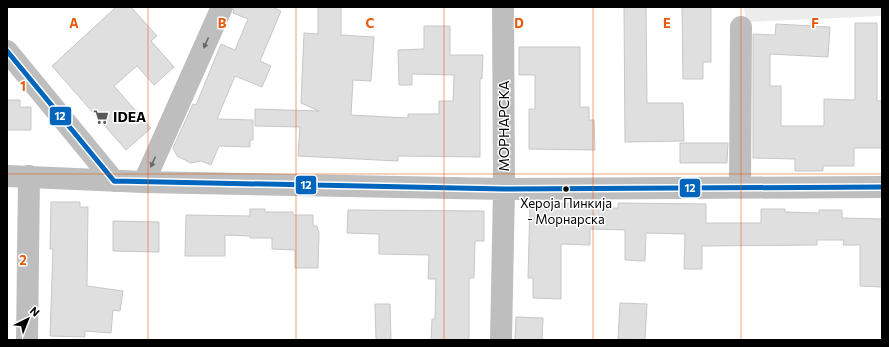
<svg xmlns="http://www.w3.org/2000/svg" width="889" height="347" viewBox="0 0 889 347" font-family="Commissioner,sans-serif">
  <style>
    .green { fill: #ececec }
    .building { fill: #dfdfdf; stroke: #c7c7c7 }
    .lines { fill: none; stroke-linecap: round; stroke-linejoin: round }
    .minor { stroke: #bebebe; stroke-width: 22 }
    .bus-1-casing { stroke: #fff; stroke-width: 8 }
    .bus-1 { stroke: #0065bd; stroke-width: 5 }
    .oneway { fill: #686868 }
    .grid { fill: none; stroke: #e8590c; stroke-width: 1; stroke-opacity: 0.55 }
    .bus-dot { fill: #000; stroke: #fff; stroke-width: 1.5 }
    .labels { text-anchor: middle; stroke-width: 3; stroke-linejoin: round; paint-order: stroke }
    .bus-label { font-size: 13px; fill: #000; stroke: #fff }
    .poi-label { font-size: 14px; font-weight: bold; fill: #000; stroke: #fff; text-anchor: start }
    .street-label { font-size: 14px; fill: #000; stroke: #fff }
    .grid-label { font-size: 13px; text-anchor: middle; font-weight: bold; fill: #e8590c; stroke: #fff; stroke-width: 3; stroke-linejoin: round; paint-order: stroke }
    .line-badge { stroke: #fff; stroke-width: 1.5 }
    .badge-label { font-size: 11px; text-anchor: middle; font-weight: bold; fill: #fff }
  </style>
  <rect width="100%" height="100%" fill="#fff"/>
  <path class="green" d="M 744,7 L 882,7 L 882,16 L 746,22 Z"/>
  <path class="building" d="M 116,7 L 131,7 L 157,36 L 151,41 L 174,67 L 154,85 L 137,66 L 114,86 L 151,128 L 126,150 L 52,66 Z
    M 234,7 L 272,7 L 281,11 L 260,61 L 271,66 L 262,87 L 235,76 L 217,119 L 253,120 L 253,140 L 250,140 L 250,147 L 219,146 L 211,165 L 201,161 L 191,163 L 177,156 L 173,148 L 193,104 L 196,105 L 221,44 L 235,50 L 248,19 L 233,13 Z
    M 318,7 L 341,7 L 341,35 L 374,37 L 371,81 L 353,80 L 351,115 L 408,118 L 408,114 L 439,114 L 439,101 L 453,101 L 454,75 L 412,74 L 412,85 L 399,85 L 398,50 L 424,49 L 424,26 L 450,26 L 450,55 L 483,55 L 482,79 L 480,79 L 480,157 L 398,156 L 398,161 L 298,156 L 300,127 L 255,126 L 255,109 L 319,111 L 301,103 L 304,33 L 318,34 Z
    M 624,7 L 646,7 L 647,103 L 683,103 L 684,141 L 625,142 Z
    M 682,7 L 711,7 L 711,62 L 703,62 L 703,79 L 683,79 Z
    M 855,23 L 877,23 L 877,101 L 882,101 L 882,148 L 854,148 L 854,166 L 823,166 L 823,171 L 795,171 L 795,159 L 753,158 L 753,34 L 775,35 L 776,24 L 830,27 L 828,57 L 770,54 L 770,86 L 781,86 L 781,126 L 824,126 L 824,99 L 855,100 Z
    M 519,47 L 580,47 L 580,107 L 589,107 L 589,120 L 594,120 L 595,150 L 529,149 L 529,109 L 535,109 L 535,75 L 519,75 Z
    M 7,100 L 20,100 L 20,107 L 31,107 L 31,130 L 7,130 Z
    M 680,143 L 728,143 L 727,163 L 680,163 Z
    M 51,202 L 80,202 L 80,207 L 88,207 L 87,286 L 123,291 L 120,311 L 113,310 L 111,333 L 85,331 L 85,337 L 50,336 L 53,249 L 50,249 Z
    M 530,202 L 590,204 L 590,208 L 618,208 L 618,203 L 706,204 L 706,223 L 761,223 L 761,209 L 785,209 L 785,212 L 819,213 L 819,210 L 842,210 L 842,218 L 882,219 L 882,287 L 860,286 L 860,245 L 843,245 L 844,240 L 817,240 L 817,245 L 702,246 L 702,269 L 684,269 L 685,234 L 646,233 L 645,261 L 625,260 L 625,230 L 590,229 L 590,245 L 561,244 L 561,299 L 533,298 L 533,278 L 528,278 Z
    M 250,209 L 265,209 L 265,212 L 293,212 L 293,215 L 313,215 L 313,226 L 317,226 L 319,233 L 318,268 L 295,268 L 295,250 L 272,249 L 272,238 L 250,238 L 250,236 L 225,235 L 225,256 L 185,256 L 186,215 L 250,216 Z
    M 348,210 L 484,211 L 484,241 L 475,241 L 474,278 L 469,278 L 469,340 L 431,340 L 432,319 L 435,319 L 436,279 L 428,279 L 429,255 L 379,254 L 379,234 L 347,233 Z
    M 113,221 L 159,222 L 159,252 L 113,251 Z
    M 620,303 L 647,304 L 645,340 L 618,339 Z
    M 375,304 L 390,304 L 391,340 L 376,340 Z
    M 516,317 L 543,318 L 542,340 L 515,340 Z"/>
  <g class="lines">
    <path class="minor" d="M 7,51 L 114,181
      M 7,176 L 144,182 L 504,189 L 882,187
      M 144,182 L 222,7
      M 740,188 L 741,27
      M 27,340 L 29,176
      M 501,340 L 504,189 L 503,7"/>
    <g class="bus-1-casing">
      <path id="bus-1" d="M 7,51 L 114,181
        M 114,181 L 504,189 L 882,187"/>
    </g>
    <use href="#bus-1" class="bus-1"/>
  </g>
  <defs><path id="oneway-solid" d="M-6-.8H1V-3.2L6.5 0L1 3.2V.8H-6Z"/></defs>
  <g class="oneway">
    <use href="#oneway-solid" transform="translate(206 43) rotate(114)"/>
    <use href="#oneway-solid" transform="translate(153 162) rotate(114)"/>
  </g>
  <path class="grid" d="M 148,7 L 148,340M 296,7 L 296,340M 444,7 L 444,340M 593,7 L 593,340M 741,7 L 741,340M 7,174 L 882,174"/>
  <defs>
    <g id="supermarket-bare" transform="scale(1.2)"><path d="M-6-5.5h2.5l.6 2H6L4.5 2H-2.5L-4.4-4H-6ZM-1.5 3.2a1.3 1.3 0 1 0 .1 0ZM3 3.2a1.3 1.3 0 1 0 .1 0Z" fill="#595959" stroke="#fff" stroke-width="2.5" paint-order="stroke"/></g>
  </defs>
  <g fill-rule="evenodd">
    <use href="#supermarket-bare" x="101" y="117"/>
  </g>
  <circle class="bus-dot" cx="566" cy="189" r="3.5"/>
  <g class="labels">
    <g class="bus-label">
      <text x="566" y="208">Хероја Пинкија<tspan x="566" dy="16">- Морнарска</tspan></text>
    </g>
    <g class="poi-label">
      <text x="113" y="122">IDEA</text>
    </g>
    <g class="street-label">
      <text transform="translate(504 126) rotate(-90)" y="5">МОРНАРСКА</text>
    </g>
  </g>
  <g class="grid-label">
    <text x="74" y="28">A</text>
    <text x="222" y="28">B</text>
    <text x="370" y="28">C</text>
    <text x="519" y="28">D</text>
    <text x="667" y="28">E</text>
    <text x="815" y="28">F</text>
    <text x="23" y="91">1</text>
    <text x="23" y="265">2</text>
  </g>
  <g class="line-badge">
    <rect x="49" y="106" width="23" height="20" rx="4" fill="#0065bd"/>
    <rect x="295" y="175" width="22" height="20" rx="4" fill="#0065bd"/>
    <rect x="679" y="178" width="22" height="20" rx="4" fill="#0065bd"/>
  </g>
  <g class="badge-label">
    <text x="60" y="120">12</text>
    <text x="306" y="189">12</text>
    <text x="690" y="192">12</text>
  </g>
  <rect width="889" height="347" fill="none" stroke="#000000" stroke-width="16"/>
  <g transform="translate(28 319) rotate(43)" stroke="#ffffff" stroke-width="3" paint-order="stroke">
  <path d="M0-3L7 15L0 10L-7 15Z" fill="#000000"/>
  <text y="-6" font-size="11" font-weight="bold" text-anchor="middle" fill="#000000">N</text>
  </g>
</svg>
